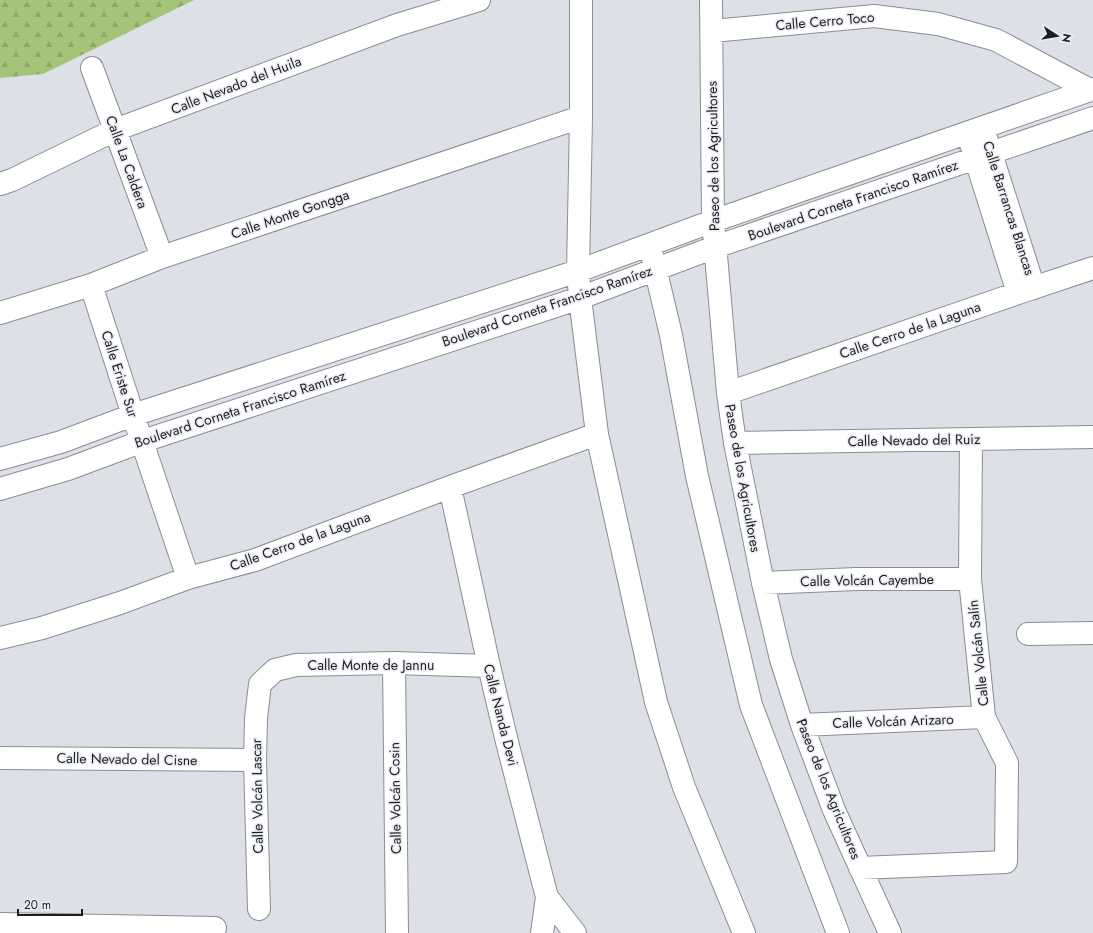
<svg xmlns="http://www.w3.org/2000/svg" width="1093" height="933" viewBox="0 0 1093 933" font-family="Jost,sans-serif">
  <style>
    .forest { fill: url(#forest-firs) }
    .lines { fill: none; stroke-linecap: round; stroke-linejoin: round }
    .minor-casing { stroke: #8b8d93; stroke-width: 24 }
    .minor { stroke: #fff; stroke-width: 22 }
    .labels { text-anchor: middle; stroke-width: 3; stroke-linejoin: round; paint-order: stroke }
    .street-label { font-size: 14px; fill: #1d1e20; stroke: #ebedf4 }
  </style>
  <defs>
    <pattern id="forest-firs" width="22" height="20" patternUnits="userSpaceOnUse"><rect width="22" height="20" fill="#a5c479"/><path d="M5 1l3.5 6h-7zM16 11l3.5 6h-7z" fill="#8ea868"/></pattern>
  </defs>
  <rect width="100%" height="100%" fill="#dee0e7"/>
  <path class="forest" d="M 0,0 L 194,0 L 43,74 L 0,78 Z"/>
  <g class="lines">
    <g class="minor-casing">
      <path id="minor" d="M 581,0 L 581,117 L 578,271 L 580,298 L 597,434 L 656,702 L 684,787 L 744,933
        M 711,0 L 713,221 L 728,393 L 735,443 L 763,583 L 781,659 L 802,725 L 834,810 L 890,933
        M 712,31 L 874,16 L 938,24 L 996,40 L 1090,90
        M 92,68 L 162,257
        M 986,138 L 1034,288
        M 971,144 L 1018,293
        M 0,184 L 12,180 L 115,130 L 397,25 L 479,0
        M 652,255 L 671,335 L 697,476 L 751,705 L 838,933
        M 91,285 L 133,415 L 188,578
        M 0,313 L 91,285 L 162,257 L 581,117
        M 728,393 L 1018,293 L 1093,268
        M 735,443 L 1093,437
        M 0,459 L 61,442 L 133,415 L 578,271 L 713,221 L 1093,89
        M 450,487 L 489,666 L 507,742 L 547,897 L 575,933
        M 0,489 L 68,469 L 143,441 L 580,298 L 715,247 L 1093,118
        M 763,583 L 856,579 L 970,579
        M 1028,634 L 1093,633
        M 0,638 L 42,628 L 120,603 L 188,578 L 255,560 L 450,487 L 597,434
        M 394,663 L 397,933
        M 802,725 L 984,717
        M 0,758 L 255,760
        M 860,868 L 1006,862 L 1007,763 L 984,717 L 970,579 L 971,439
        M 259,909 L 255,760 L 256,718 L 260,684 L 275,670 L 296,665 L 394,663 L 489,666
        M 0,924 L 215,928
        M 542,933 L 547,897"/>
    </g>
    <use href="#minor" class="minor"/>
  </g>
  <g class="labels">
    <g class="street-label">
      <text transform="translate(825 21) rotate(-5)" y="5">Calle Cerro Toco</text>
      <text transform="translate(236 85) rotate(-21)" y="5">Calle Nevado del Huila</text>
      <text transform="translate(713 156) rotate(-91)" y="5">Paseo de los Agricultores</text>
      <text transform="translate(127 162) rotate(70)" y="5">Calle La Caldera</text>
      <text transform="translate(853 200) rotate(-19)" y="5">Boulevard Corneta Francisco Ramírez</text>
      <text transform="translate(1009 208) rotate(72)" y="5">Calle Barrancas Blancas</text>
      <text transform="translate(290 214) rotate(-19)" y="5">Calle Monte Gongga</text>
      <text transform="translate(547 306) rotate(-19)" y="5">Boulevard Corneta Francisco Ramírez</text>
      <text transform="translate(910 330) rotate(-19)" y="5">Calle Cerro de la Laguna</text>
      <text transform="translate(120 374) rotate(72)" y="5">Calle Eriste Sur</text>
      <text transform="translate(240 409) rotate(-18)" y="5">Boulevard Corneta Francisco Ramírez</text>
      <text transform="translate(914 440) rotate(-1)" y="5">Calle Nevado del Ruiz</text>
      <text transform="translate(743 478) rotate(80)" y="5">Paseo de los Agricultores</text>
      <text transform="translate(300 541) rotate(-20)" y="5">Calle Cerro de la Laguna</text>
      <text transform="translate(867 580) rotate(-1)" y="5">Calle Volcán Cayembe</text>
      <text transform="translate(978 653) rotate(-96)" y="5">Calle Volcán Salín</text>
      <text x="371" y="670">Calle Monte de Jannu</text>
      <text transform="translate(501 715) rotate(76)" y="5">Calle Nanda Devi</text>
      <text transform="translate(893 721) rotate(-2)" y="5">Calle Volcán Arizaro</text>
      <text transform="translate(127 759) rotate(1)" y="5">Calle Nevado del Cisne</text>
      <text transform="translate(829 789) rotate(68)" y="5">Paseo de los Agricultores</text>
      <text transform="translate(257 796) rotate(-91)" y="5">Calle Volcán Lascar</text>
      <text transform="translate(395 798) rotate(-91)" y="5">Calle Volcán Cosin</text>
    </g>
  </g>
  <g transform="translate(1057 36) rotate(102)" stroke="#ebedf4" stroke-width="3" paint-order="stroke">
  <path d="M0-3L7 15L0 10L-7 15Z" fill="#1d1e20"/>
  <text y="-6" font-size="11" font-weight="bold" text-anchor="middle" fill="#1d1e20">N</text>
  </g>
  <path d="M18 909v6h64v-6" fill="none" stroke="#1d1e20" stroke-width="2"/>
  <text x="24" y="909" font-size="12" fill="#1d1e20" stroke="#ebedf4" stroke-width="3" paint-order="stroke">20 m</text>
</svg>
